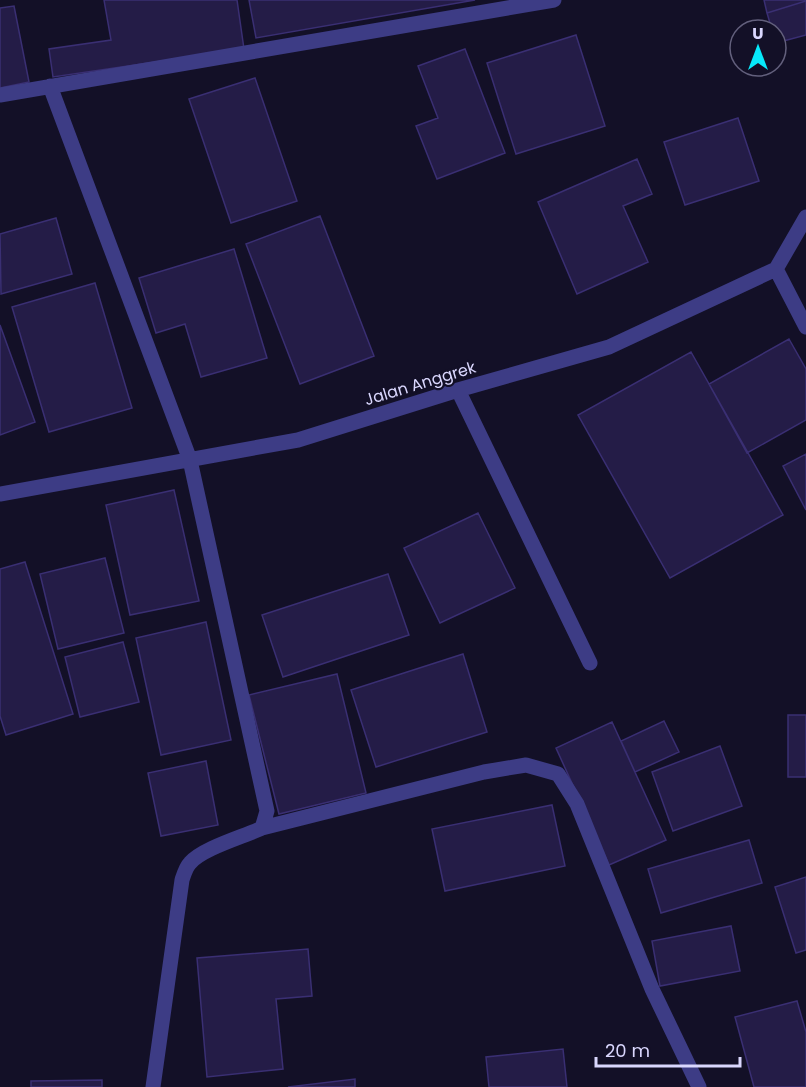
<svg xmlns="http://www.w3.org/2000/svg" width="806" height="1087" viewBox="0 0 806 1087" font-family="Poppins,sans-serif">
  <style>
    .building { fill: #241c47; stroke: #3a2f73; stroke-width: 1.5 }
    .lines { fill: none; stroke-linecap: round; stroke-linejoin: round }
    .street { stroke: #3d3c85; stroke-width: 15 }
    .labels { text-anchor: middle; stroke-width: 4.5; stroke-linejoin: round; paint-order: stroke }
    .street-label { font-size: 16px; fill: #dad7fe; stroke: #131027 }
  </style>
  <rect width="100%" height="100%" fill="#131027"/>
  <path class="building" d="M 104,0 L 237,0 L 244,49 L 53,77 L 49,49 L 111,40 Z
    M 249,0 L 475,0 L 256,38 Z
    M 764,0 L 806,0 L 806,1 L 767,13 Z
    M 806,1 L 806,35 L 776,43 L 776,30 L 772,30 L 767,13 Z
    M 14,6 L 29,82 L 0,88 L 0,8 Z
    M 576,35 L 605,126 L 516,154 L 487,63 Z
    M 465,49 L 505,153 L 437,179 L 416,126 L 438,118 L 418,66 Z
    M 255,78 L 297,201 L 231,223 L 189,99 Z
    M 738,118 L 759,181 L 685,205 L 664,142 Z
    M 637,159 L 652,194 L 623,206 L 648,262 L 577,294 L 538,202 Z
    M 320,216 L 374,356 L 300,384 L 246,244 Z
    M 56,218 L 72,274 L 1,294 L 0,234 Z
    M 234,249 L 267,358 L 201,377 L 185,324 L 156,333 L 139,278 Z
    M 95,283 L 132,408 L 49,432 L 12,307 Z
    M 0,325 L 35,422 L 0,435 Z
    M 789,339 L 806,369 L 806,420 L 747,453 L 709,384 Z
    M 691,352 L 783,515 L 670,578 L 578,415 Z
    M 806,454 L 806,510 L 783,466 Z
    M 174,490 L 199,601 L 130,615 L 106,505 Z
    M 478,513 L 515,588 L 440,623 L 404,548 Z
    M 105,558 L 124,633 L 58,649 L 40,574 Z
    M 25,562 L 73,714 L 6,735 L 0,716 L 0,569 Z
    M 388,574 L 409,635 L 283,677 L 262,615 Z
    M 206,622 L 231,740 L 161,755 L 136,638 Z
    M 123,642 L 139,702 L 80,717 L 65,657 Z
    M 463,654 L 487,732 L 376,767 L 351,690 Z
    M 337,674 L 366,793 L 279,814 L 249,695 Z
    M 788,715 L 806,715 L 806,777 L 788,777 Z
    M 664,721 L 679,752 L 635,772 L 621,741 Z
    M 612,722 L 666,840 L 609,865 L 556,748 Z
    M 720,746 L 742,806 L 673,831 L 652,772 Z
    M 206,761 L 218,825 L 161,836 L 148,773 Z
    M 552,805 L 565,866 L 445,891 L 432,829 Z
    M 749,840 L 762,883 L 661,913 L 648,869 Z
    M 806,877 L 806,950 L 796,953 L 775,887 Z
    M 731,926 L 740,971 L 660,986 L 652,941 Z
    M 308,949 L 312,996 L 276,999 L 283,1069 L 207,1077 L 197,958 Z
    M 797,1001 L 806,1032 L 806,1087 L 754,1087 L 735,1017 Z
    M 563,1049 L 567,1087 L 489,1087 L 486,1057 Z
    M 355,1079 L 355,1087 L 288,1087 Z
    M 102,1080 L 102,1087 L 31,1087 L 31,1081 Z"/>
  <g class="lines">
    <path class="street" d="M 50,86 L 190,460 L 267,811 L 262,828 C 243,837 203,848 190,863 C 186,867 184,874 182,880 L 153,1087
      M 0,95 L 554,0
      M 776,269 L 806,327
      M 458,390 L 590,663
      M 0,494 L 298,440 L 458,390 L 609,347 L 776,269 L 806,217
      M 262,828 L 484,772 L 526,765 L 558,774 L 577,804 L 652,989 L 699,1087"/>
  </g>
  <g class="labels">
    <g class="street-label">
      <text transform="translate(420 383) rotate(-17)" y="6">Jalan Anggrek</text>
    </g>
  </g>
  <g transform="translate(758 48)"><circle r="28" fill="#131027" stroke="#63607d" stroke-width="1.5"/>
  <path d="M0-4.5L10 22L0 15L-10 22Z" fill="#07e9fa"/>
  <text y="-9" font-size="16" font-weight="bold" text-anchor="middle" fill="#dad7fe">U</text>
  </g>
  <path d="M596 1057v9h144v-9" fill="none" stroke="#dad7fe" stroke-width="3"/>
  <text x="605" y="1057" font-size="18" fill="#dad7fe" stroke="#131027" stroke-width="4.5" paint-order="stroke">20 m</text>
</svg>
